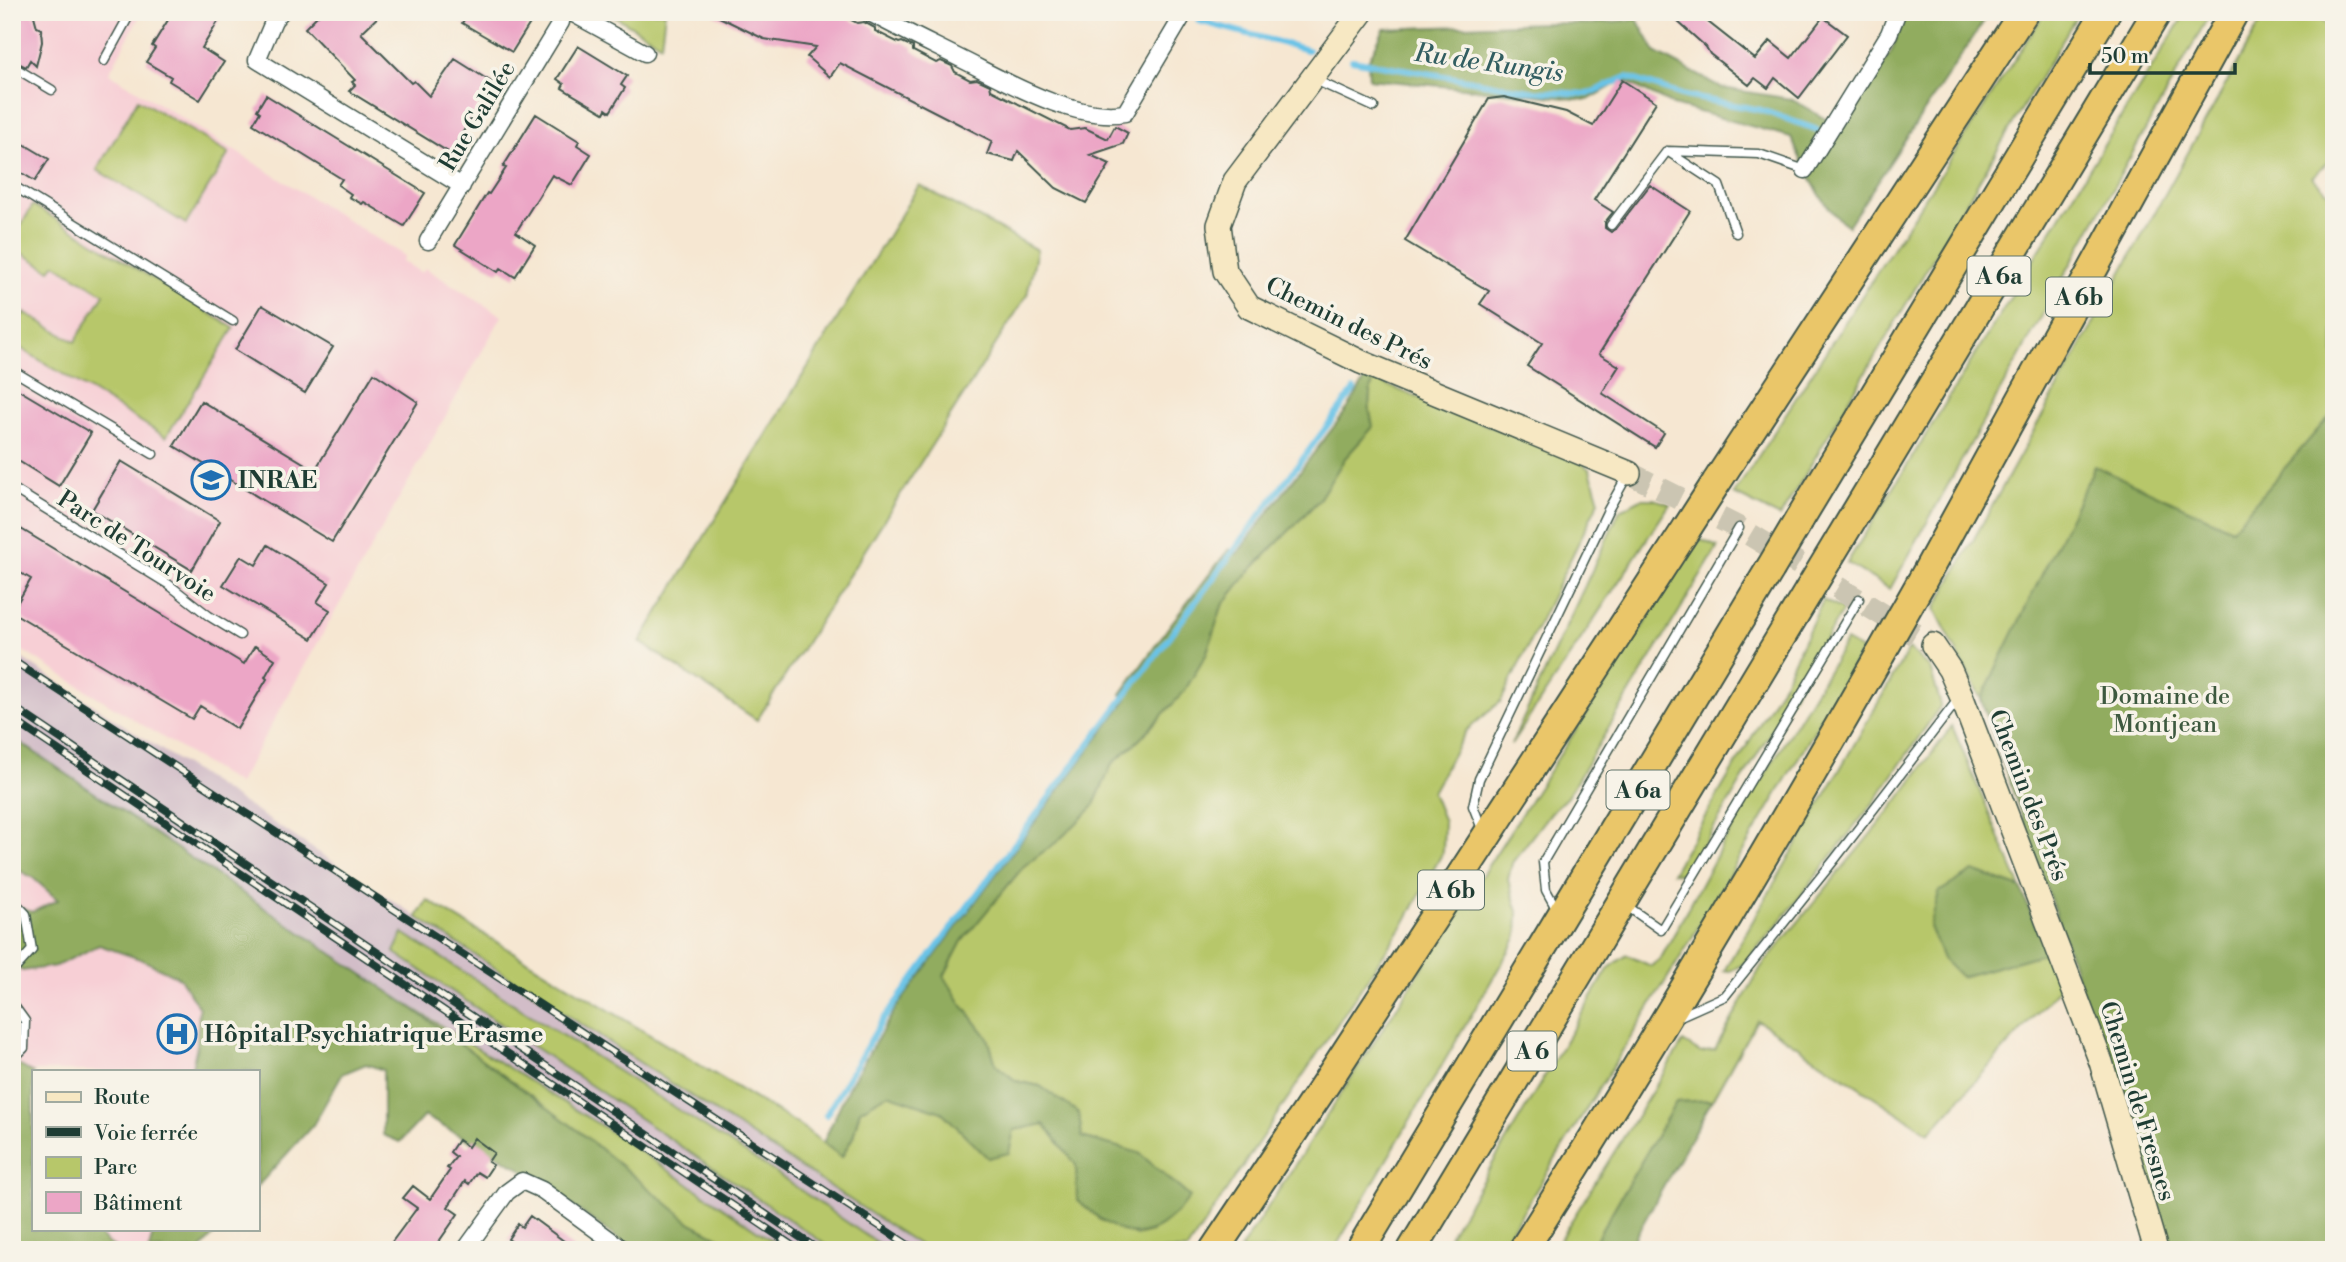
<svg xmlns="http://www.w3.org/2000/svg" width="2346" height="1262" viewBox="0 0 2346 1262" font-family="'Libre Bodoni',serif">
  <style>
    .built { fill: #f7cfd5 }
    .industrial { fill: #d2bdc8 }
    .green { fill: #b7c76a; stroke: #6b824f; stroke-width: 2 }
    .forest { fill: #91ac5e; stroke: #587449; stroke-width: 2 }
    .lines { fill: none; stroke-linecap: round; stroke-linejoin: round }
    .stream { stroke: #69c3e7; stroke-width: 6 }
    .building { fill: #eca6c6 }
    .secondary-tunnel { stroke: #cbc5b2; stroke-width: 23; stroke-dasharray: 23 11; stroke-linecap: butt }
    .lane-casing { stroke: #3f564c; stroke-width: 11 }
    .street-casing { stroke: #3f564c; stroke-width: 19 }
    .secondary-casing { stroke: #3f564c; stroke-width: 26 }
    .highway-casing { stroke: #3f564c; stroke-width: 32 }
    .lane { stroke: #fff; stroke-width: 8 }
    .street { stroke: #fff; stroke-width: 16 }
    .secondary { stroke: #f7e8c3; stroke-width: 23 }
    .highway { stroke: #eac669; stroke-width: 28 }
    .rail-casing { stroke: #1f3d34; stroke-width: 8 }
    .rail { stroke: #f7f3e8; stroke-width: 5; stroke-dasharray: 16; stroke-linecap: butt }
    .highway-bridge-casing { stroke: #3f564c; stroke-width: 32; stroke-linecap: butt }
    .highway-bridge { stroke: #eac669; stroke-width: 28 }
    .labels { text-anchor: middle; stroke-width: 7; stroke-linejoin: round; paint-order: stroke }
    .shield { fill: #f7f3e8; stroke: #60746a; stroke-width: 2 }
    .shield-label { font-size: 23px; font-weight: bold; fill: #1f3d34 }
    .street-label { font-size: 24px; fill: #1f3d34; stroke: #f7f3e8 }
    .poi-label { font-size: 24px; font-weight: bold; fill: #1f3d34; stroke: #f7f3e8; text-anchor: start }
    .park-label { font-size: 24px; fill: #3d593f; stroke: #f7f3e8 }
    .water-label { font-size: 26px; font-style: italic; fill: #325e61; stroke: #f7f3e8 }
  </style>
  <rect width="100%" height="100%" fill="#f7f3e8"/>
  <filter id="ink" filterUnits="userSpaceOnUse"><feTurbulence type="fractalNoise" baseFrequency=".0143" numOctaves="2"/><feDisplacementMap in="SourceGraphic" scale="14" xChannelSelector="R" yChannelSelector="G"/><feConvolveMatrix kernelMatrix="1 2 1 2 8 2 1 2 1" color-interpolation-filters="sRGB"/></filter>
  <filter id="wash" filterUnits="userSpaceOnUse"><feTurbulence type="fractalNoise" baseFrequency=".00686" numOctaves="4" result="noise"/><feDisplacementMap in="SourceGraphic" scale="28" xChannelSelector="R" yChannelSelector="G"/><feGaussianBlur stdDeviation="1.57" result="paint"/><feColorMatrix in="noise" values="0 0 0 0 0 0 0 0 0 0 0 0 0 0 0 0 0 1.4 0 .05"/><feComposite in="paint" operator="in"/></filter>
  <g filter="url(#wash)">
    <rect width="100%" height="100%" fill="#f6e7d2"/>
    <path class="built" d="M 12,12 L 142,12 L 109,73 L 405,256 L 402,261 L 422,273 L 425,268 L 502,316 L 238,784 L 12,644 Z
      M 12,756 L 257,1071 L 33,1071 L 33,1229 L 199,1229 L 184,1250 L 12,1250 Z"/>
    <path class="industrial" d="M 12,652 L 927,1250 L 786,1250 L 619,1137 L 408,1005 L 12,737 Z"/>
    <path class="green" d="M 608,12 L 665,12 L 661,44 Z
      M 2045,12 L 2079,12 L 1780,517 L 1734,494 Z
      M 2186,12 L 2211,12 L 1890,589 L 1847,563 Z
      M 2266,12 L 2321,12 L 2319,16 L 2334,34 L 2334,156 L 2312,177 L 2334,199 L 2334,1250 L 2172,1250 L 1981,699 L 1935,609 Z
      M 138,99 L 229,153 L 186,224 L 97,170 Z
      M 919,185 L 1037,250 L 1027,295 L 757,720 L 640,642 Z
      M 33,205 L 234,328 L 166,437 L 12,343 L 12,309 L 22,316 L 25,313 L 75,342 L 104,294 L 55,264 L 50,270 L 12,247 L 12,241 Z
      M 1374,380 L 1582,463 L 1590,470 L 1599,501 L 1501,701 L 1466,731 L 1432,792 L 1444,822 L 1443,852 L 1405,922 L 1187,1250 L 927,1250 L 417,917 L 427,900 L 802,1127 L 842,1157 L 853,1137 L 860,1110 L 888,1094 L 942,1112 L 988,1158 L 1014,1130 L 1044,1124 L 1076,1165 L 1098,1219 L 1136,1236 L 1152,1232 L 1106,1146 L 1082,1137 L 1040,1086 L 1016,1081 L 996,1065 L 988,1038 L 960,1002 L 944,976 L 962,941 L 1024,865 L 1058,841 L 1093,807 L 1112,764 L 1140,739 L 1206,655 L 1222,606 L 1249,572 L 1318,501 L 1345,458 L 1373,427 C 1369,410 1367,397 1374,380 Z
      M 1641,499 L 1654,499 L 1670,504 L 1511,745 L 1620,510 Z
      M 1699,539 L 1718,547 L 1567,797 L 1550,813 L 1512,863 L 1508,880 L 1518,912 L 1517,937 L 1334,1250 L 1240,1250 Z
      M 1823,600 L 1843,610 L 1699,853 L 1681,874 L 1672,873 L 1783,684 Z
      M 1846,641 L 1862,650 L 1683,953 L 1499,1250 L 1441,1250 L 1609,968 L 1627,955 L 1651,966 L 1661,958 L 1724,842 Z
      M 1909,649 L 1930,668 L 1941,705 L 1877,798 L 1780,922 L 1742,965 L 1730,971 L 1724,971 Z
      M 1952,726 L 2021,888 L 1973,871 L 1961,977 L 2046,953 L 2063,984 L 1929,1133 L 1757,1020 L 1712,1100 L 1676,1102 L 1590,1250 L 1553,1250 L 1683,1042 L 1701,1053 L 1715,1050 L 1761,967 L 1893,807 Z
      M 403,933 L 770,1169 L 887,1250 L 834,1250 L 394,952 Z
      M 408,1005 L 619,1137 L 786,1250 L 743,1250 L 691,1223 L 576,1129 Z"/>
    <path class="forest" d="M 1904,12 L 1990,12 L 1848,226 C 1824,211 1802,164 1791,137 L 1673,105 L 1623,80 L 1588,100 L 1369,79 L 1368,61 L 1384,29 L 1544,23 L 1592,24 L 1637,19 L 1655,52 L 1722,88 L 1791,99 L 1841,128 L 1891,52 L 1905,16 Z
      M 1366,378 L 1374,380 C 1367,397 1369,409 1373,427 L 1345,458 L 1318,501 L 1249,572 L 1222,606 L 1206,655 L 1184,692 L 1140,739 L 1112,764 L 1093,807 L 1058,841 L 1024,866 L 962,941 L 944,976 L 960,1002 L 988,1038 L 996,1065 L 1016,1081 L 1040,1086 L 1079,1113 L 1082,1137 L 1139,1153 L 1190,1197 C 1148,1250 1124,1241 1077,1200 L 1076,1165 L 1044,1124 L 1014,1130 L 1009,1153 L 988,1158 L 942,1112 L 888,1094 L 860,1110 L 853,1137 L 842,1157 L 823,1143 L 848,1088 L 896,1008 L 1127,699 L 1121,694 L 1170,625 L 1229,549 L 1237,554 L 1348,408 Z
      M 2334,411 L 2334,1250 L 2172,1250 L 1981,699 L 2095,466 L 2232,529 Z
      M 12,737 L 408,1005 L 576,1129 L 691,1223 L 743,1250 L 634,1250 L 515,1165 L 424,1116 L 400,1142 L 383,1135 L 383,1070 L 366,1064 L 342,1074 L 313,1125 L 257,1187 L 257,1071 L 191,1071 L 197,1045 L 199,1008 L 180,978 L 143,960 L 99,945 L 56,966 L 22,971 L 12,962 L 12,905 L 32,912 L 58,900 L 32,877 L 12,867 Z
      M 1973,871 L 2021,888 L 2046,953 L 1961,977 L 1943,959 L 1930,927 L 1939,892 Z
      M 17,1064 L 33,1073 L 33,1229 L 93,1229 L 106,1242 L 120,1250 L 22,1250 L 12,1233 L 12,1069 Z
      M 1712,1100 L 1628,1250 L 1590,1250 L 1676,1102 Z
      M 154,1229 L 219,1229 L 200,1250 L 149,1250 Z"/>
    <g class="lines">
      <path class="stream" d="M 1199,21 L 1308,50
        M 1352,60 L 1530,91 L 1588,94 L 1627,77 L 1685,96 L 1761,110 L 1818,130
        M 826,1115 L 882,1021 L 1354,390"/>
    </g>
    <g id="blocks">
      <path class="building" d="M 12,12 L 33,12 L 37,27 L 41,29 L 42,42 L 36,66 L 30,60 L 26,67 L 12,60 Z
        M 173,12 L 224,12 L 202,48 L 224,62 L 200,100 L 169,81 L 171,77 L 146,62 L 155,48 L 152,46 Z
        M 321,12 L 383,12 L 361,33 L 411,83 L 414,81 L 429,96 L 455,59 L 493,83 L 450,153 L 349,91 L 355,85 L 352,82 L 355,80 L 305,28 Z
        M 469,12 L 526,12 L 534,17 L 512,52 L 462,23 Z
        M 709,12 L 836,12 L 857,23 L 864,22 L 875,28 L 875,31 L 899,43 L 902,42 L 913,47 L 913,51 L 936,63 L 941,61 L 952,66 L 955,72 L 970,80 L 977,79 L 990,85 L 991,90 L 1070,130 L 1085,128 L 1108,139 L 1115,126 L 1128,133 L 1123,144 L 1090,155 L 1110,164 L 1086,203 L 1056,188 L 1018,151 L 1014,161 L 987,154 L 992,141 L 840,63 L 830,77 L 807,57 L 816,47 L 764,39 Z
        M 1667,12 L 1715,12 L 1708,22 L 1755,59 L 1770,41 L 1791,58 L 1823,17 L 1847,35 L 1799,98 L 1775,78 L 1768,88 L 1755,78 L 1749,85 L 1710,54 L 1706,47 Z
        M 578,46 L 627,76 L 621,85 L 625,88 L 610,112 L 606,109 L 604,113 L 562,88 L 564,84 L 557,79 Z
        M 1622,80 L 1656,102 L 1594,200 L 1613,212 L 1605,222 L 1605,228 L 1611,232 L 1616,229 L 1650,185 L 1690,211 L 1599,354 L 1619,366 L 1602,393 L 1664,433 L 1655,447 L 1527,366 L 1542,343 L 1480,304 L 1489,291 L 1405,241 L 1489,99 L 1504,97 L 1566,112 L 1593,126 Z
        M 266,95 L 425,193 L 404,226 L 364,202 L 362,204 L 349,197 L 351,194 L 338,185 L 342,179 L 253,124 L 260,112 L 257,110 Z
        M 536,114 L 579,141 L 577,145 L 591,154 L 572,185 L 552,175 L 516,232 L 535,245 L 515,277 L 501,268 L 498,272 L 455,245 L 487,193 L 489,194 L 506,168 L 503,167 Z
        M 12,137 L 49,159 L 35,181 L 12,167 Z
        M 262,305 L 333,347 L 305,393 L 235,350 Z
        M 374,373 L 418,402 L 332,542 L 174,446 L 201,401 L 315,470 Z
        M 12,386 L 91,433 L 59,486 L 12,457 Z
        M 121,461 L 220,521 L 192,570 L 92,510 Z
        M 21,529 L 244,664 L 255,646 L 275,659 L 265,677 L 267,679 L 237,729 L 200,706 L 192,719 L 12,612 L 31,579 L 12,568 L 12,543 Z
        M 268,545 L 329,583 L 317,602 L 330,610 L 312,639 L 223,585 L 241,556 L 256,565 Z
        M 474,1138 L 494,1153 L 488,1162 L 493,1165 L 485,1177 L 477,1172 L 469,1184 L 465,1181 L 448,1207 L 458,1214 L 433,1250 L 386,1250 L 417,1208 L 403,1198 L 413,1186 L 430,1199 L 450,1170 L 447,1168 L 456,1157 L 450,1152 L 458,1140 L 468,1147 Z
        M 530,1216 L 576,1250 L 523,1250 L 508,1239 L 518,1224 L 522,1227 Z"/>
    </g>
  </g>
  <g filter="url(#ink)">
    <use href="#blocks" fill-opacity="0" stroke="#3f564c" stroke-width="2"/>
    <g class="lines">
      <path class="secondary-tunnel" d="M 1629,473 L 1739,528 L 1933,645"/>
      <g class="lane-casing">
        <path id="lane" d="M 104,61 L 131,12
          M 12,66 L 52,90
          M 1313,79 L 1374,107
          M 1667,151 L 1719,185 L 1736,233
          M 12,185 L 233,321
          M 1611,225 L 1667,151 L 1759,154 L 1805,170
          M 12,370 L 153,454
          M 12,488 L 168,584 L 209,616 L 240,635
          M 1482,829 L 1473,806 L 1479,779 L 1608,510 L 1627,476
          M 12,899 L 26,914 L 32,950 L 12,972
          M 1624,904 L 1661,930 L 1859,599
          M 1557,910 L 1546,890 L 1543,862 L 1739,528
          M 12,1003 L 25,1021 L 24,1048 L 12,1060
          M 1678,1017 L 1725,996 L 1835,859 L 1960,697"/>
      </g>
      <g class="street-casing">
        <path id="street" d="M 281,12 L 274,20 L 257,60 L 462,186
          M 570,12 L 645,53
          M 868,12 C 898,28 929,43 959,58 C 1004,80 1073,122 1125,113 L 1185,12
          M 1805,170 L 1889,34 L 1896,16 L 1895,12
          M 428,241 L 561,22 L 562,12
          M 465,1250 L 507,1192 L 522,1181 L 542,1190 L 624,1250"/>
      </g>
      <g class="secondary-casing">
        <path id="secondary" d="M 1362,12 L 1235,181 L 1219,225 L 1225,271 L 1249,307 L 1361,362 L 1629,473
          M 1933,645 L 1950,670 L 1961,695 L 2101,1062 L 2156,1250"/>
      </g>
      <g class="highway-casing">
        <path id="highway" d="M 1716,483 L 2024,12
          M 1799,520 L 2106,12
          M 1840,539 L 2157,12
          M 1922,581 L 2234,12
          M 1214,1250 L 1326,1083 L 1687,528
          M 1360,1250 L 1770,569
          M 1412,1250 L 1808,592
          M 1523,1250 C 1647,1055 1765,856 1880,655"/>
      </g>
      <use href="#lane" class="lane"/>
      <use href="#street" class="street"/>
      <use href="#secondary" class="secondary"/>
      <use href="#highway" class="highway"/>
      <g class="rail-casing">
        <path id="rail" d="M 12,660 L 916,1250
          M 12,706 L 819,1250
          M 12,719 L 799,1250"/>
      </g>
      <use href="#rail" class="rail"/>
      <g class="highway-bridge-casing">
        <path id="highway-bridge" d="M 1687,528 L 1716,483
          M 1770,569 L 1799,520
          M 1808,592 L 1840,539
          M 1880,655 L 1922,581"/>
      </g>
      <use href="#highway-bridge" class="highway-bridge"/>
    </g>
  </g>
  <defs>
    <g id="university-ring" transform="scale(2.0125)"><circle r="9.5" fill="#f7f3e8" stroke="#1f6fb2" stroke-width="1.5"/><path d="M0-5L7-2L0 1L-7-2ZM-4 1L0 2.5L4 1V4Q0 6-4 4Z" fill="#1f6fb2"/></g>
    <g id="hospital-ring" transform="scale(2.0125)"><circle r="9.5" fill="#f7f3e8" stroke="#1f6fb2" stroke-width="1.5"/><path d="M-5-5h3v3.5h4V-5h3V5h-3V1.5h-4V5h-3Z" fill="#1f6fb2"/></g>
  </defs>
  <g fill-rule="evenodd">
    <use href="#university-ring" x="211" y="480"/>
    <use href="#hospital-ring" x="177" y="1034"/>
  </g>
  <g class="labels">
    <g class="shield">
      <rect x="1967.5" y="256.5" width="63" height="39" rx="5"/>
      <rect x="2046" y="277.5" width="66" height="39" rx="5"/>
      <rect x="1606.5" y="770.5" width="63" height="39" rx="5"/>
      <rect x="1418" y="870.5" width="66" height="39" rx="5"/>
      <rect x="1507.5" y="1031.5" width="49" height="39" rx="5"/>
    </g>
    <g class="shield-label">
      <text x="1999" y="284">A 6a</text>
      <text x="2079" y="305">A 6b</text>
      <text x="1638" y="798">A 6a</text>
      <text x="1451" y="898">A 6b</text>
      <text x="1532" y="1059">A 6</text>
    </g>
    <g class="street-label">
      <text transform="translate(477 116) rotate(-59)" y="8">Rue Galilée</text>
      <text transform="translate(1349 323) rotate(26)" y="8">Chemin des Prés</text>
      <text transform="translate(137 546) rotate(33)" y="8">Parc de Tourvoie</text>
      <text transform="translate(2029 795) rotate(69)" y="8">Chemin des Prés</text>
      <text transform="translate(2138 1101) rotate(73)" y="8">Chemin de Fresnes</text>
    </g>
    <g class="poi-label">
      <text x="238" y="488">INRAE</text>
      <text x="204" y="1042">Hôpital Psychiatrique Erasme</text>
    </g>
    <g class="park-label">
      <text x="2165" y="704">Domaine de<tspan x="2165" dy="28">Montjean</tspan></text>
    </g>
    <g class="water-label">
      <text transform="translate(1489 62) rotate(8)" y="9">Ru de Rungis</text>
    </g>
  </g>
  <rect width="2346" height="1262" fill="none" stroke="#f7f3e8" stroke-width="42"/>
  <rect x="32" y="1070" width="228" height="161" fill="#f7f3e8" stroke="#a1aaa0" stroke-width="2"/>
  <rect x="46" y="1092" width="35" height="10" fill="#f7e8c3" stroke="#a1aaa0" stroke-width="2"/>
  <text x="94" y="1104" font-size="21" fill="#1f3d34">Route</text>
  <rect x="46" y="1127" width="35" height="10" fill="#1f3d34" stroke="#a1aaa0" stroke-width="2"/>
  <text x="94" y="1140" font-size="21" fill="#1f3d34">Voie ferrée</text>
  <rect x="46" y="1157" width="35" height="21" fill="#b7c76a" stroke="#a1aaa0" stroke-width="2"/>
  <text x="94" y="1174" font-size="21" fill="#1f3d34">Parc</text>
  <rect x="46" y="1192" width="35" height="21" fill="#eca6c6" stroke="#a1aaa0" stroke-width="2"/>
  <text x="94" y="1210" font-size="21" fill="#1f3d34">Bâtiment</text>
  <path d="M2090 63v10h145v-10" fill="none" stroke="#1f3d34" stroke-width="3.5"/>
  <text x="2101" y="63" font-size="21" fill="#1f3d34" stroke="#f7f3e8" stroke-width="5" paint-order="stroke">50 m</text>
</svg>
